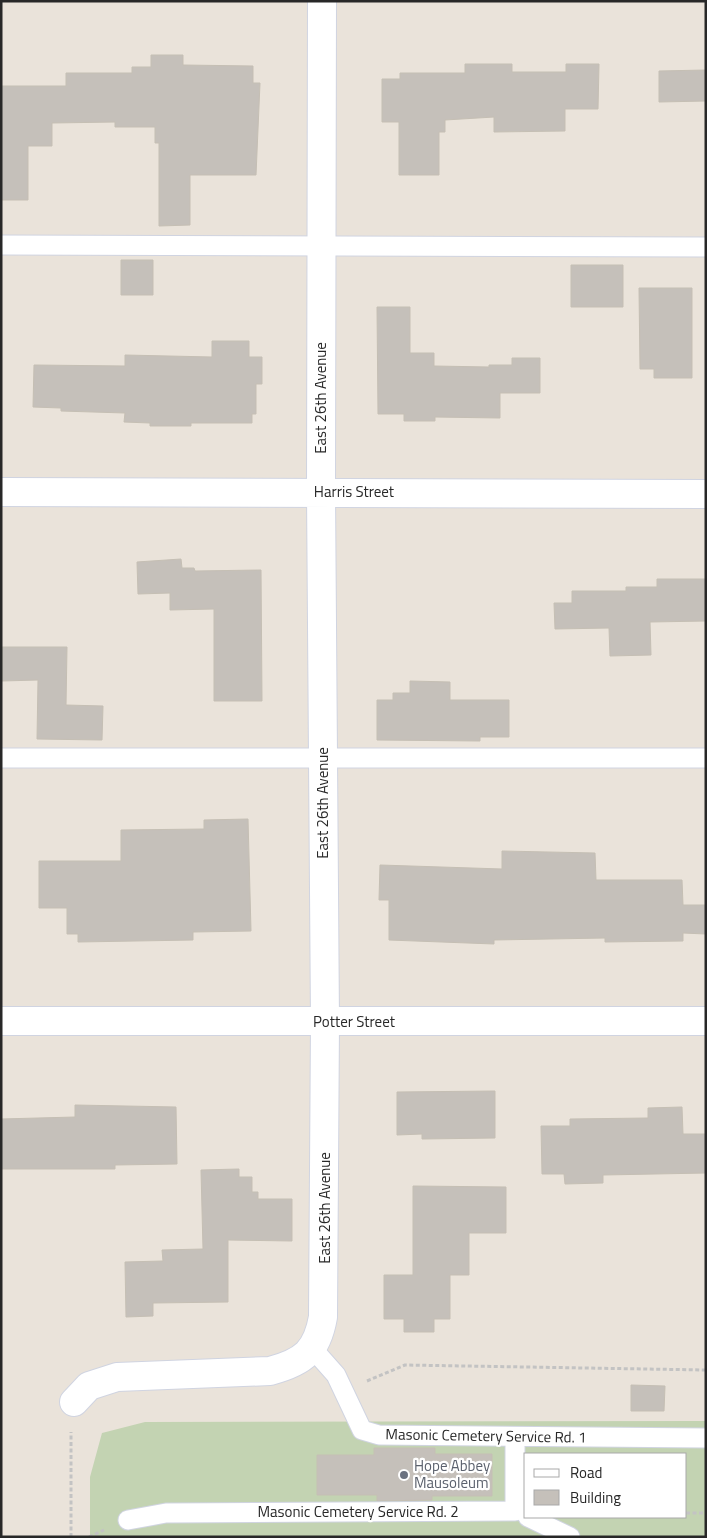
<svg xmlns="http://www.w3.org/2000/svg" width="707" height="1538" viewBox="0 0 707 1538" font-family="'Titillium Web',sans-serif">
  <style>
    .cemetery { fill: #c3d3b2; fill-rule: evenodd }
    .building { fill: #c5c0ba; stroke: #c5bfb4 }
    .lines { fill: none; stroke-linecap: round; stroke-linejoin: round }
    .service-casing { stroke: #d0d4e1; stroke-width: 21 }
    .minor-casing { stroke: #d0d4e1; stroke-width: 30 }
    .path { stroke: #c3c3c3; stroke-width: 3; stroke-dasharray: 4 2.5; stroke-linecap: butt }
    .service { stroke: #fff; stroke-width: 19 }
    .minor { stroke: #fff; stroke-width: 28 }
    .worship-dot { fill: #6b7280; stroke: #fff; stroke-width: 2 }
    .labels { text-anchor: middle; stroke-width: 4.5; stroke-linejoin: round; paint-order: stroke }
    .street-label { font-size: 15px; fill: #282828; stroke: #fff }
    .worship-label { font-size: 15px; fill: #5b616d; stroke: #fff; text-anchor: start }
  </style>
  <rect width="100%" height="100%" fill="#eae3da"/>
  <path class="cemetery" d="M 706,1421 L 706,1537 L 90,1537 L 90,1477 L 102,1433 L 145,1422 ZM 526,1454 L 686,1454 L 686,1517 L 526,1517 Z"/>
  <path class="building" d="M 151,55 L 183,55 L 183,65 L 253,66 L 253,83 L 260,83 L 256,175 L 190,175 L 190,225 L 159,226 L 159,143 L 155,143 L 155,127 L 115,127 L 115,122 L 52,123 L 52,146 L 28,146 L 28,200 L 1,200 L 1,86 L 66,86 L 66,73 L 132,73 L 132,67 L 151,67 Z
    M 465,64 L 512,64 L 512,72 L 566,72 L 566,64 L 599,64 L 598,109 L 565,109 L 565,131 L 494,132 L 494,117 L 445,120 L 445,132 L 439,132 L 439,175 L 399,175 L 399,122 L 382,122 L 382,79 L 400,79 L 400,73 L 465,73 Z
    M 706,70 L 706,101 L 659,102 L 659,71 Z
    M 121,260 L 153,260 L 153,295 L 121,295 Z
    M 571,265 L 623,265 L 623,307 L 571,307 Z
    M 639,288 L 692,288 L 692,378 L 654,378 L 654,369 L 640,369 Z
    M 377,307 L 410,307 L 410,353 L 434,353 L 434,366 L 489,367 L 489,365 L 512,365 L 512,358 L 540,358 L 540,393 L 500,393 L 500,418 L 435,417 L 435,421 L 404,421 L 404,414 L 378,414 Z
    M 212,341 L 249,341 L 249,357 L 262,357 L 262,384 L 256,384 L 256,414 L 252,414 L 252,423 L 191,423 L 191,426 L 150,426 L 150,423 L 124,422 L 125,413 L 61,411 L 61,408 L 33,407 L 34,365 L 125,366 L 125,355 L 212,357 Z
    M 181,559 L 182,568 L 194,568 L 195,571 L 261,570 L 262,701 L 214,701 L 214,609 L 170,610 L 170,593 L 138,594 L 137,562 Z
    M 657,579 L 706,579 L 706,621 L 650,622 L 651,655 L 610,656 L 609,628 L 555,629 L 554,603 L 572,603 L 572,591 L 626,591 L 626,587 L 657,587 Z
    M 2,647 L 67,647 L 66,705 L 103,706 L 102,740 L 37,739 L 38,680 L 2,681 Z
    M 410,681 L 450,682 L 450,700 L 509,700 L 509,737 L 480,737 L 480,741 L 377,740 L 377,700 L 393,700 L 393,693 L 410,693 Z
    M 248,819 L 251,931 L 193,932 L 193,940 L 78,942 L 78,934 L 67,934 L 67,908 L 39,908 L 39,861 L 121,861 L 121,830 L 204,829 L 204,820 Z
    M 502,851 L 595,853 L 596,880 L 682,880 L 683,905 L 706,905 L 706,934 L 683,933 L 683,941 L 605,942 L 605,938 L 494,940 L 494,944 L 389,940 L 389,900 L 379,900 L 380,865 L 502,869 Z
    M 495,1091 L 495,1138 L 422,1139 L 422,1134 L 397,1135 L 397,1092 Z
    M 75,1105 L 176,1107 L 177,1164 L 115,1165 L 115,1169 L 1,1169 L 1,1119 L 75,1117 Z
    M 682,1107 L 683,1134 L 706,1134 L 706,1173 L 603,1175 L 603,1183 L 565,1184 L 564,1174 L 542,1174 L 541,1126 L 570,1126 L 570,1119 L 648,1118 L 648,1108 Z
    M 239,1169 L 239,1177 L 252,1177 L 252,1192 L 258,1192 L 258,1199 L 292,1199 L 292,1241 L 228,1240 L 228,1302 L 153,1303 L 153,1316 L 126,1317 L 125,1262 L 163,1261 L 162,1250 L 203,1249 L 201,1170 Z
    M 413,1186 L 506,1187 L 506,1233 L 469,1233 L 469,1275 L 450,1275 L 450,1319 L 434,1319 L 434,1332 L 404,1332 L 404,1319 L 384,1319 L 384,1275 L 413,1275 Z
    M 631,1385 L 665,1386 L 664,1411 L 631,1411 Z
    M 374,1448 L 435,1448 L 435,1454 L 492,1454 L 492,1496 L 432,1496 L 432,1500 L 377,1501 L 377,1495 L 317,1495 L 317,1455 L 374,1455 Z"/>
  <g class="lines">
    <g class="service-casing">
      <path id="service" d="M 1,245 L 706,247
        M 1,758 L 706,758
        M 313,1349 L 336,1375 L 362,1430 L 379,1435 L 706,1438
        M 528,1517 L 570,1537
        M 128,1520 L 166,1513 L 515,1511 L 515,1438"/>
    </g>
    <g class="minor-casing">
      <path id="minor" d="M 1,492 L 706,494
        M 1,1021 L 706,1021
        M 74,1402 L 89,1386 L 117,1377 L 270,1371 C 304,1362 317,1351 323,1317 L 325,1022 L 321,492 L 322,1"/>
    </g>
    <path class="path" d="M 367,1381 L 405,1365 L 706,1370
      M 686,1513 L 706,1513
      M 71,1537 L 71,1432
      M 89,1537 L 104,1530"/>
    <use href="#service" class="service"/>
    <use href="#minor" class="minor"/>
  </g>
  <circle class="worship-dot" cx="404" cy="1475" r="5"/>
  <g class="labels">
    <g class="street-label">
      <text transform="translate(321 398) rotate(-90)" y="5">East 26th Avenue</text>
      <text x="354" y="497">Harris Street</text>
      <text transform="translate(323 803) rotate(-90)" y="5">East 26th Avenue</text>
      <text x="354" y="1027">Potter Street</text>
      <text transform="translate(325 1208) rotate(-90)" y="5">East 26th Avenue</text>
      <text transform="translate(486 1436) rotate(1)" y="5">Masonic Cemetery Service Rd. 1</text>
      <text x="358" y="1517">Masonic Cemetery Service Rd. 2</text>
    </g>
    <g class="worship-label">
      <text x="414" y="1471">Hope Abbey<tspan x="414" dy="17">Mausoleum</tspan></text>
    </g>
  </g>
  <rect width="707" height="1538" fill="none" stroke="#282828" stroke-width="5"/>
  <rect x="524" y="1453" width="162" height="65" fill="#ffffff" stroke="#a9a9a9"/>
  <rect x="534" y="1469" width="25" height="8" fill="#ffffff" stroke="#a9a9a9"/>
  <text x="570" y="1478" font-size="15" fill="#282828">Road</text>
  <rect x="534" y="1490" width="25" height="15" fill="#c5c0ba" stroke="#a9a9a9"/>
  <text x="570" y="1503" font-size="15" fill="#282828">Building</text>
</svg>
